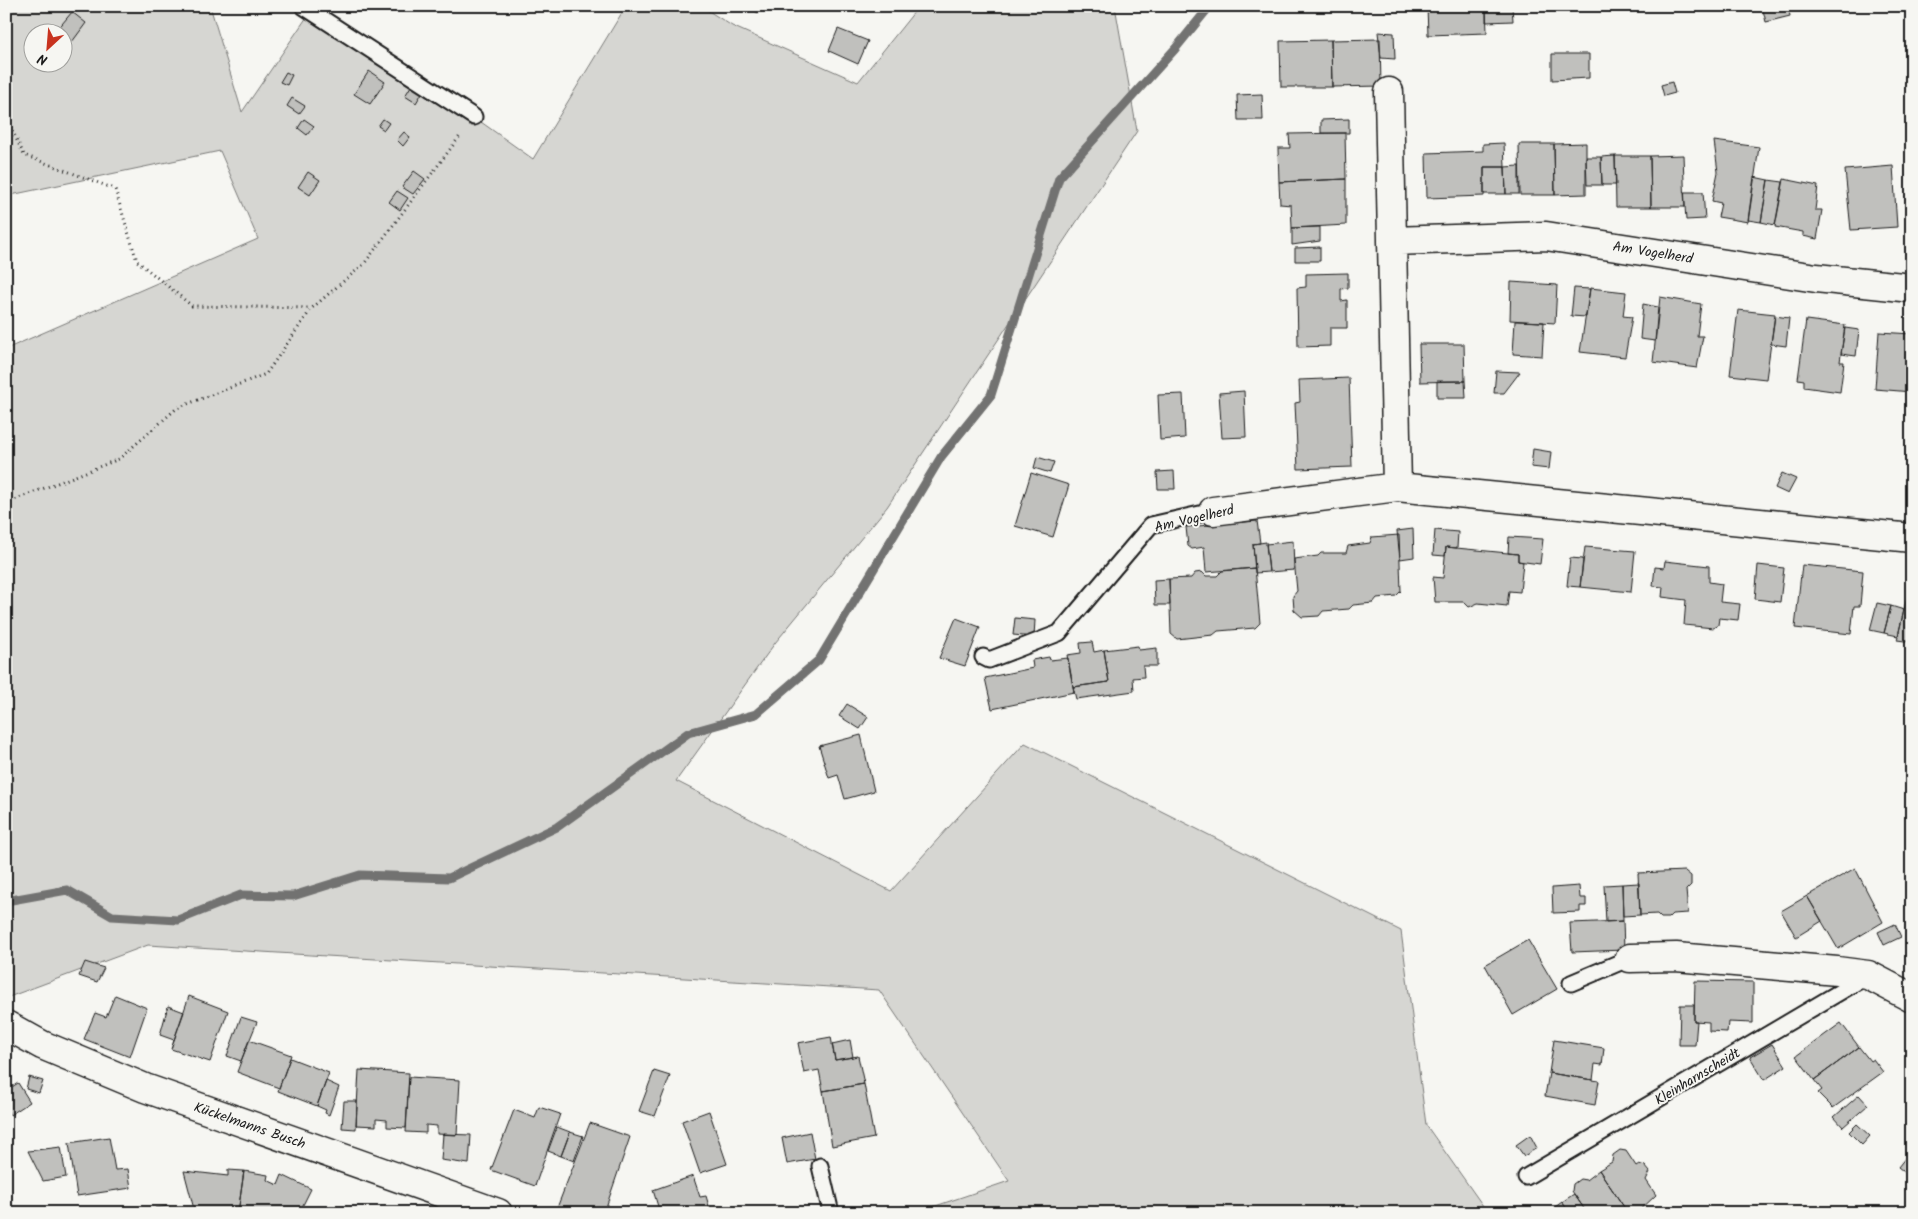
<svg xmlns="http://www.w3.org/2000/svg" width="1918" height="1219" viewBox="0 0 1918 1219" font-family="Kalam,sans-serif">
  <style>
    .green { fill: #d6d6d2; stroke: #797977; fill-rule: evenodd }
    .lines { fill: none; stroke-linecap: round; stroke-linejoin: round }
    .stream { stroke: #727271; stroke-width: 9 }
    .building { fill: #c0c0bd; stroke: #1c1c1c }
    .lane-casing { stroke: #1c1c1c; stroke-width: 19 }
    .street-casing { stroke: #1c1c1c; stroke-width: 31 }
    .path { stroke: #1c1c1c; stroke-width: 3; stroke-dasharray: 1 4; stroke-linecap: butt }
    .lane { stroke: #f6f6f2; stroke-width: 15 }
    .street { stroke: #f6f6f2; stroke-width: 28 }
    .labels { text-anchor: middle; stroke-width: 4; stroke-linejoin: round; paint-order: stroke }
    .street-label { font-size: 14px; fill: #1c1c1c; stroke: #f6f6f2 }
  </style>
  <rect width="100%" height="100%" fill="#f6f6f2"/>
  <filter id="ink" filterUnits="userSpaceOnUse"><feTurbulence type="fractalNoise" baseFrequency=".02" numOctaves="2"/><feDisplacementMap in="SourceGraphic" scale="10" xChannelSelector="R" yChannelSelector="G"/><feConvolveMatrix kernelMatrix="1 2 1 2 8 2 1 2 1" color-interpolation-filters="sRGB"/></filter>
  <g filter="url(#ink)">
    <path class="green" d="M 6,6 L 210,6 L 242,112 L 311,11 L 474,117 L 533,159 L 626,6 L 701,6 L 732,26 L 858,82 L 919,6 L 1115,6 L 1137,131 L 887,507 L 775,643 L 676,781 L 891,891 L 1025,743 L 1401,931 L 1426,1125 L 1488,1213 L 915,1213 L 1009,1181 L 879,990 L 148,945 L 6,998 L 6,349 L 258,239 L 220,151 L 6,196 ZM 32,32 L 62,32 L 62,62 L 32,62 Z"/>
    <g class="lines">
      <path class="stream" d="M 6,901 L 67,890 L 112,916 L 178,920 L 241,895 L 293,896 L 360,875 L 449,878 L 557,827 L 688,733 L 756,714 L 819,660 L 941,457 L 991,395 L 1059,178 L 1175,49 L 1210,6"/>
    </g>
    <path class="building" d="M 746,6 L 762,6 L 758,13 Z
      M 1427,6 L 1486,6 L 1487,33 L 1428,35 Z
      M 1486,6 L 1512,6 L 1513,21 L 1486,22 Z
      M 1762,6 L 1788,6 L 1790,16 L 1766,22 Z
      M 72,12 L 86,23 L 72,42 L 57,30 Z
      M 838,29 L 868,41 L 858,64 L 829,51 Z
      M 1378,32 L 1394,33 L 1395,59 L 1381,58 Z
      M 1380,39 L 1381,86 L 1332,87 L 1331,40 Z
      M 1331,40 L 1332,87 L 1281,87 L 1280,41 Z
      M 1552,54 L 1589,54 L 1589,78 L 1552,80 Z
      M 369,71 L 385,82 L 370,104 L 354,94 Z
      M 286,72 L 292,75 L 287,85 L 280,82 Z
      M 1672,82 L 1675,93 L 1664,96 L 1661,85 Z
      M 411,86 L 422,93 L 416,103 L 405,96 Z
      M 1262,94 L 1263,120 L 1238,120 L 1237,95 Z
      M 292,98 L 305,106 L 299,114 L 287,106 Z
      M 304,119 L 314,126 L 307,135 L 298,128 Z
      M 383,119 L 389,123 L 384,130 L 378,126 Z
      M 1349,119 L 1349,133 L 1321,133 L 1321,120 Z
      M 404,132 L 410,137 L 403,146 L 397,140 Z
      M 1345,133 L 1346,179 L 1279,182 L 1278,148 L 1290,148 L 1289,134 Z
      M 1714,141 L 1759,147 L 1748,222 L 1718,217 L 1721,203 L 1712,201 L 1718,172 Z
      M 1504,143 L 1505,167 L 1484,167 L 1484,196 L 1427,198 L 1426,153 L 1483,151 L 1483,144 Z
      M 1586,143 L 1586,194 L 1555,195 L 1554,144 Z
      M 1519,144 L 1554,144 L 1555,195 L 1520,195 Z
      M 1683,155 L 1685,207 L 1651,207 L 1650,156 Z
      M 1615,156 L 1616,185 L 1602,185 L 1601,157 Z
      M 1615,156 L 1650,156 L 1651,207 L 1616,207 Z
      M 1586,157 L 1601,157 L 1602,185 L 1587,185 Z
      M 1519,166 L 1519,194 L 1506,194 L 1505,167 Z
      M 1893,166 L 1897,227 L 1851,230 L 1845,170 Z
      M 1484,167 L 1505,167 L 1506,194 L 1484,194 Z
      M 414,171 L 425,179 L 413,194 L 402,187 Z
      M 308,172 L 320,180 L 310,195 L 298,187 Z
      M 1754,177 L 1768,180 L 1761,222 L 1748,220 Z
      M 1346,179 L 1346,225 L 1292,228 L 1291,205 L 1280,204 L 1279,182 Z
      M 1784,179 L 1818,186 L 1815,210 L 1822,210 L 1817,239 L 1803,236 L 1803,232 L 1775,227 Z
      M 1768,180 L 1783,182 L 1775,225 L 1761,222 Z
      M 397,191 L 408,198 L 400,210 L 389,202 Z
      M 1684,192 L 1703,192 L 1705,219 L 1686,220 Z
      M 1320,227 L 1320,241 L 1292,245 L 1292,228 Z
      M 1320,247 L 1320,261 L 1295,261 L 1295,248 Z
      M 1348,273 L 1348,288 L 1341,289 L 1341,301 L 1347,300 L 1347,328 L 1330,328 L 1330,346 L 1298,347 L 1297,288 L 1306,287 L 1306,274 Z
      M 1511,282 L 1557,285 L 1555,323 L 1510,320 Z
      M 1574,288 L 1590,289 L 1586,317 L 1571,316 Z
      M 1590,288 L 1626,292 L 1623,316 L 1632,317 L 1625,357 L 1580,352 Z
      M 1660,297 L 1701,304 L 1697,336 L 1703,336 L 1697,368 L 1653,362 Z
      M 1643,304 L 1658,307 L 1655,341 L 1640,339 Z
      M 1738,310 L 1775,314 L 1766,379 L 1730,375 Z
      M 1775,316 L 1789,318 L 1786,346 L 1771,344 Z
      M 1806,320 L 1845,325 L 1840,362 L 1844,362 L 1840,392 L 1804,387 L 1804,380 L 1798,379 Z
      M 1515,321 L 1544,322 L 1542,356 L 1513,354 Z
      M 1845,328 L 1859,330 L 1856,356 L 1841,354 Z
      M 1879,332 L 1912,334 L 1912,392 L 1875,389 Z
      M 1419,344 L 1464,344 L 1465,381 L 1420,382 Z
      M 1496,371 L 1520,372 L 1504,393 L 1494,393 Z
      M 1349,378 L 1352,467 L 1298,469 L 1295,403 L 1300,402 L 1299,380 Z
      M 1437,381 L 1465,381 L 1466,398 L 1437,398 Z
      M 1244,391 L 1246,437 L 1222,438 L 1219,393 Z
      M 1183,394 L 1185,438 L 1160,440 L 1158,395 Z
      M 1533,449 L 1551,452 L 1549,469 L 1531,467 Z
      M 1037,457 L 1054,462 L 1050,473 L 1034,468 Z
      M 1174,471 L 1175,489 L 1158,489 L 1157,472 Z
      M 1031,473 L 1069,485 L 1053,537 L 1015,526 Z
      M 1782,473 L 1796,479 L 1788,494 L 1775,488 Z
      M 1257,521 L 1260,543 L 1253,544 L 1255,568 L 1206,572 L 1204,547 L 1192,549 L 1188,546 L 1186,527 Z
      M 1413,529 L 1414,557 L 1400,559 L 1397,531 Z
      M 1435,530 L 1458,532 L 1457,548 L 1446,547 L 1445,556 L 1433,555 Z
      M 1399,535 L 1401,591 L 1396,596 L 1377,598 L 1373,603 L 1353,605 L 1349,609 L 1323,611 L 1319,616 L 1302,617 L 1294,610 L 1293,596 L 1297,591 L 1294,559 L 1318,556 L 1321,553 L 1346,553 L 1348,546 L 1370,543 L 1372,537 Z
      M 1509,537 L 1543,539 L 1540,564 L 1518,561 L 1518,554 L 1508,553 Z
      M 1293,541 L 1294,570 L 1269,572 L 1266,544 Z
      M 1266,542 L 1269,572 L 1255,573 L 1253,544 Z
      M 1446,547 L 1518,554 L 1518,561 L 1523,562 L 1520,592 L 1509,591 L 1507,606 L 1478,603 L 1469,607 L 1464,602 L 1435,602 L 1433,577 L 1443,578 Z
      M 1585,547 L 1635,551 L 1631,592 L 1580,587 Z
      M 1570,558 L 1583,559 L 1580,587 L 1567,586 Z
      M 1665,561 L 1709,566 L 1709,582 L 1722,584 L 1720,602 L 1740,604 L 1738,620 L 1719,618 L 1718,625 L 1713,628 L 1684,625 L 1686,600 L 1662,597 L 1663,587 L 1653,586 L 1655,567 L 1664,568 Z
      M 1758,565 L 1784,568 L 1780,602 L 1755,599 Z
      M 1802,565 L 1863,571 L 1860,606 L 1854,606 L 1851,634 L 1795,628 Z
      M 1255,568 L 1260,623 L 1255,628 L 1218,631 L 1213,635 L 1177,639 L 1171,634 L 1169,579 L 1191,578 L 1195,573 L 1202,572 L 1206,576 L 1217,576 L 1222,571 Z
      M 1169,579 L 1170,605 L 1155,605 L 1154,580 Z
      M 1911,581 L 1912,642 L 1897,640 L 1904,610 Z
      M 1877,603 L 1891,606 L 1884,633 L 1870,630 Z
      M 1891,606 L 1904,610 L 1898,636 L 1884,633 Z
      M 956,618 L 980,627 L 965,666 L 939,658 Z
      M 1015,618 L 1035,620 L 1034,637 L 1013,635 Z
      M 1092,642 L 1094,652 L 1104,650 L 1109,682 L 1073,687 L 1067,655 L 1081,653 L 1080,643 Z
      M 1138,646 L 1139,650 L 1157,648 L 1157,666 L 1143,666 L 1144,677 L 1133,678 L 1134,691 L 1076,699 L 1073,687 L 1109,682 L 1104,650 Z
      M 1049,657 L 1050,660 L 1068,658 L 1074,692 L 992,709 L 985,678 L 1033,668 L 1032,660 Z
      M 847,704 L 868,717 L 860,729 L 839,716 Z
      M 861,735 L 874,791 L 845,799 L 838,775 L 829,778 L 819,746 Z
      M 1855,868 L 1883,922 L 1838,949 L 1807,896 Z
      M 1685,871 L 1691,876 L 1691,885 L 1686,890 L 1688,913 L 1672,914 L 1668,918 L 1661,918 L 1657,914 L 1640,915 L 1638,873 Z
      M 1639,883 L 1640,915 L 1623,916 L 1622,884 Z
      M 1622,884 L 1623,921 L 1606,922 L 1604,885 Z
      M 1579,886 L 1580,898 L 1586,898 L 1586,906 L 1580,906 L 1580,912 L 1553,913 L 1552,888 Z
      M 1807,896 L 1822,921 L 1796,937 L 1781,911 Z
      M 1623,921 L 1624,950 L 1572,952 L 1570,923 Z
      M 1895,924 L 1901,937 L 1884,945 L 1878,932 Z
      M 1528,940 L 1557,989 L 1513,1015 L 1485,965 Z
      M 85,962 L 104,968 L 97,982 L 79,976 Z
      M 1695,981 L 1753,982 L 1753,1023 L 1728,1022 L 1727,1032 L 1709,1031 L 1709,1022 L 1694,1021 Z
      M 115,995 L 147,1008 L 130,1057 L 84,1039 L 95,1013 L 106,1017 Z
      M 189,996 L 228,1011 L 210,1062 L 171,1049 Z
      M 1680,1005 L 1694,1005 L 1694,1021 L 1697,1021 L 1695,1045 L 1679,1045 Z
      M 168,1006 L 184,1012 L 174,1040 L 160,1035 Z
      M 241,1017 L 257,1022 L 241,1061 L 227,1056 Z
      M 1841,1023 L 1859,1047 L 1814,1080 L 1796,1056 Z
      M 831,1037 L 835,1060 L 858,1056 L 864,1084 L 823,1091 L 819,1070 L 804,1073 L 798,1043 Z
      M 249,1040 L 291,1055 L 279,1088 L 237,1072 Z
      M 850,1040 L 853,1057 L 835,1060 L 832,1044 Z
      M 1554,1040 L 1604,1048 L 1602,1065 L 1595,1064 L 1593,1080 L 1549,1073 Z
      M 1772,1044 L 1786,1066 L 1764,1080 L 1750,1057 Z
      M 1859,1047 L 1870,1061 L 1873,1059 L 1883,1072 L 1833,1108 L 1818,1093 L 1822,1090 L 1814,1080 Z
      M 290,1058 L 329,1073 L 317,1106 L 278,1091 Z
      M 359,1070 L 409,1073 L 406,1128 L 387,1127 L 387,1120 L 376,1119 L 376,1126 L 356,1125 Z
      M 654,1071 L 670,1076 L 655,1116 L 639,1111 Z
      M 1549,1073 L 1599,1081 L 1595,1105 L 1545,1096 Z
      M 29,1077 L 43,1081 L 39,1093 L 26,1089 Z
      M 409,1077 L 460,1080 L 457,1135 L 437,1134 L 437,1126 L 426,1125 L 426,1133 L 406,1132 Z
      M 326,1081 L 339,1087 L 329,1115 L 325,1113 L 326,1110 L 317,1106 Z
      M 18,1083 L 30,1102 L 10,1115 L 6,1108 L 6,1091 Z
      M 864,1084 L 874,1138 L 832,1146 L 823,1091 Z
      M 1859,1095 L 1868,1105 L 1843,1127 L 1834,1117 Z
      M 344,1101 L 357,1101 L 356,1129 L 342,1128 Z
      M 539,1107 L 560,1114 L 535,1186 L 491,1170 L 514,1110 L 535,1118 Z
      M 709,1111 L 727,1164 L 700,1173 L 682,1121 Z
      M 590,1123 L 630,1137 L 604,1213 L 555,1213 Z
      M 1857,1124 L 1870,1136 L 1862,1145 L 1849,1132 Z
      M 557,1127 L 570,1132 L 561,1156 L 548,1151 Z
      M 570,1132 L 583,1136 L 574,1161 L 561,1156 Z
      M 810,1132 L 815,1159 L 787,1164 L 782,1138 Z
      M 443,1134 L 471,1135 L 469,1164 L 441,1160 Z
      M 1530,1135 L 1537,1148 L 1524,1156 L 1516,1145 Z
      M 109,1137 L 115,1170 L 128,1169 L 131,1188 L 77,1196 L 69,1143 Z
      M 61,1147 L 66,1177 L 43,1181 L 28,1151 Z
      M 1620,1150 L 1626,1151 L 1636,1166 L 1639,1164 L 1645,1166 L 1650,1172 L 1646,1180 L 1656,1195 L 1637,1213 L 1628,1213 L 1599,1170 L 1612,1162 L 1613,1155 Z
      M 1906,1157 L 1912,1162 L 1912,1171 L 1908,1175 L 1898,1167 Z
      M 228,1170 L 244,1171 L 238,1213 L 195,1213 L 184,1171 L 228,1176 Z
      M 1599,1170 L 1628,1213 L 1587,1213 L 1572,1191 L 1573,1184 L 1580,1179 L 1586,1180 Z
      M 244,1171 L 268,1175 L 267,1180 L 278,1185 L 282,1175 L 311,1189 L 299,1213 L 238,1213 Z
      M 693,1176 L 700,1197 L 706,1196 L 711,1213 L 660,1213 L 653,1190 Z
      M 1574,1194 L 1587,1213 L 1570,1213 L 1562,1202 Z
      M 1562,1202 L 1570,1213 L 1547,1213 Z
      M 169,1206 L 170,1213 L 156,1213 L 155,1208 Z"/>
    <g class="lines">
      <g class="lane-casing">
        <path id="lane" d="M 303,6 L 474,117
          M 983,657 L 989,660 L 1059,633 L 1151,525 L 1213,511
          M 1571,983 L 1630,958
          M 820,1166 L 831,1213
          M 1526,1177 L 1867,976
          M 1911,1213 L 1912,1212"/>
      </g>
      <g class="street-casing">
        <path id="street" d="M 1389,92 L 1397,487
          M 1392,241 L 1546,236 L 1816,278 L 1912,288
          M 1213,511 L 1397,487 L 1912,538
          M 1630,958 L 1676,957 L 1837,971 L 1868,975 L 1912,998
          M 6,1025 L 42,1045 L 145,1088 L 498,1213"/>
      </g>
      <path class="path" d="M 6,117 L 24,155 L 115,189 L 137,261 L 192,306 L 311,308
        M 6,503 L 119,459 L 177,408 L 266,374 L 312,308 L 364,264 L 460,136"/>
      <use href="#lane" class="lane"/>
      <use href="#street" class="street"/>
    </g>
  </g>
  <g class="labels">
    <g class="street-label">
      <text transform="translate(1653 252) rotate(9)" y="5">Am Vogelherd</text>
      <text transform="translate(1194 518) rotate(-13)" y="5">Am Vogelherd</text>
      <text transform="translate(1697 1076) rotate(-31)" y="5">Kleinharnscheidt</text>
      <text transform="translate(250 1125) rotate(19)" y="5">Kückelmanns Busch</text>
    </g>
  </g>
  <rect width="1918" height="1219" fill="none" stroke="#f6f6f2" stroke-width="25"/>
  <rect x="12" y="12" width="1893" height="1194" fill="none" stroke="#1c1c1c" stroke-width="2" filter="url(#ink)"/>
  <g transform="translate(48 48) rotate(206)"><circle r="24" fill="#f6f6f2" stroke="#9f9f9c"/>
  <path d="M0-4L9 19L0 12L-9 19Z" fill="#c8321e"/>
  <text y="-8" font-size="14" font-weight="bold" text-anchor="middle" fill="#1c1c1c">N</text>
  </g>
</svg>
